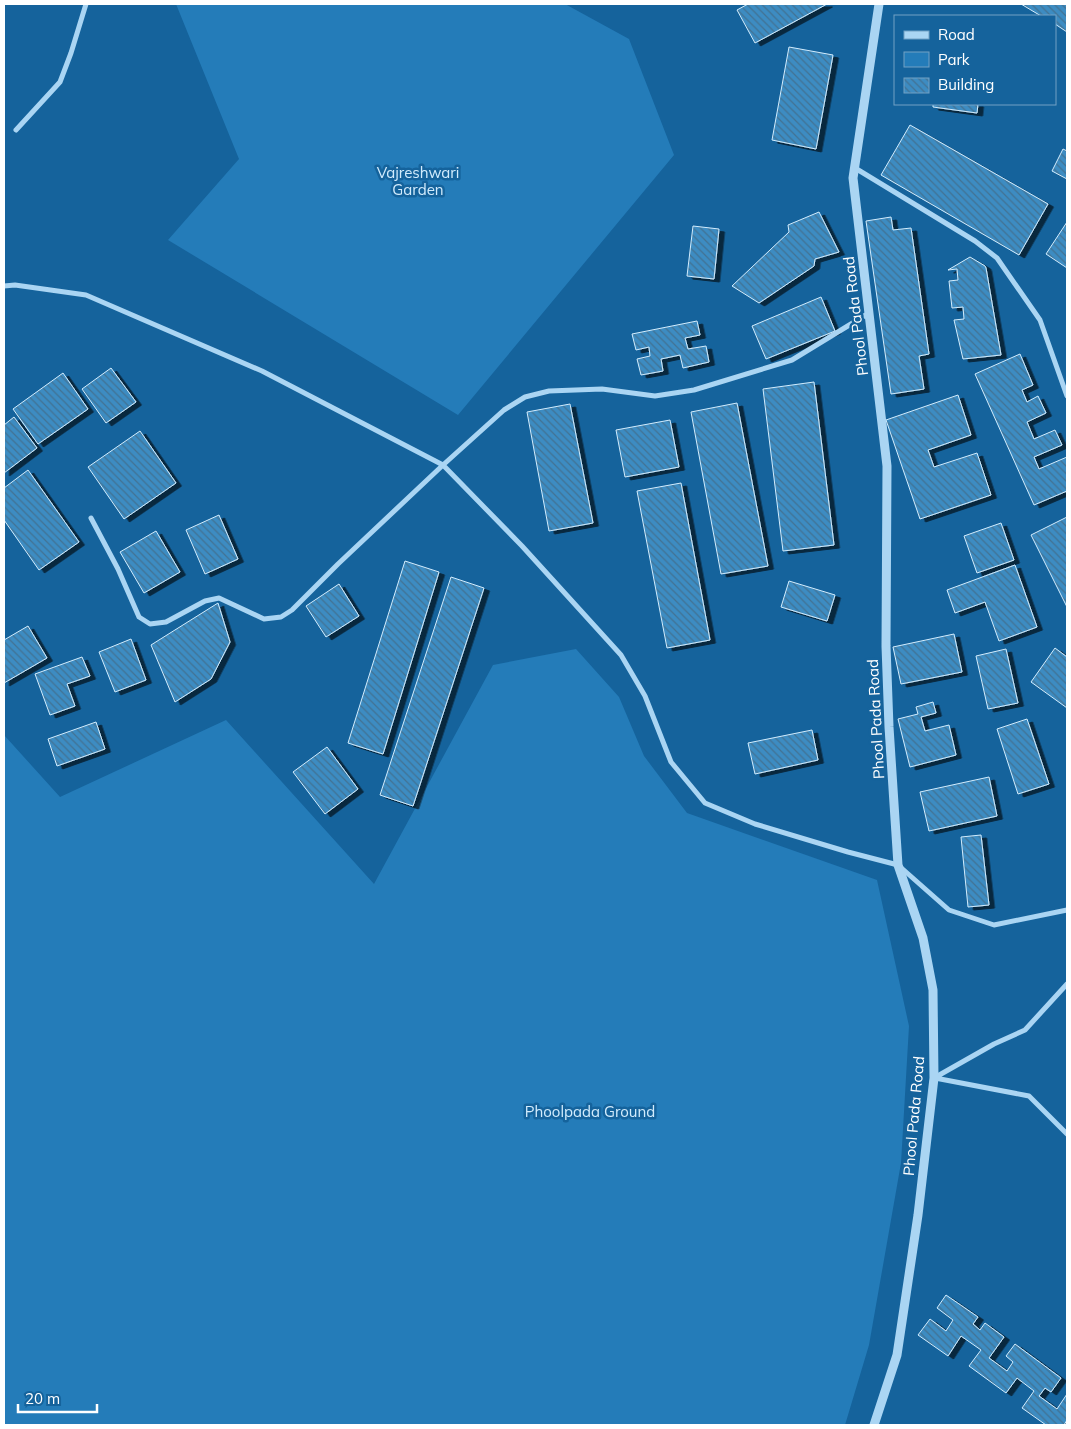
<svg xmlns="http://www.w3.org/2000/svg" width="1071" height="1429" viewBox="0 0 1071 1429" font-family="Mulish,sans-serif">
  <style>
    .green { fill: #247cb9 }
    .building { fill: url(#building-back-hatch); stroke: #d2ecfd; filter: url(#shadow) }
    .lines { fill: none; stroke-linecap: round; stroke-linejoin: round }
    .minor { stroke: #aad5f3; stroke-width: 5 }
    .tertiary { stroke: #aad5f3; stroke-width: 9 }
    .labels { text-anchor: middle; stroke-width: 5; stroke-linejoin: round; paint-order: stroke }
    .park-label { font-size: 15px; fill: #d2ecfd; stroke: #15639c }
    .street-label { font-size: 15px; fill: #fff; stroke: #15639c }
  </style>
  <defs>
    <pattern id="building-back-hatch" width="6" height="6" patternUnits="userSpaceOnUse" patternTransform="scale(1.25)"><rect width="6" height="6" fill="#3d8cc2"/><path d="M-1 5l2 2M0 0l6 6M5-1l2 2" fill="none" stroke="#437293"/></pattern>
    <filter id="shadow"><feDropShadow dx="5.5" dy="3" stdDeviation="0" flood-color="#0009"/></filter>
  </defs>
  <rect width="100%" height="100%" fill="#15639c"/>
  <path class="green" d="M 176,4 L 565,4 L 629,39 L 674,155 L 458,415 L 168,240 L 239,159 Z
    M 576,649 L 619,697 L 644,756 L 687,813 L 877,880 L 909,1026 L 901,1163 L 869,1345 L 845,1425 L 4,1425 L 4,735 L 60,797 L 226,720 L 374,884 L 493,665 Z"/>
  <path class="building" d="M 748,4 L 827,4 L 755,43 L 737,10 Z
    M 1021,4 L 1067,4 L 1067,32 L 1055,24 L 1055,16 L 1041,16 Z
    M 789,47 L 833,55 L 816,149 L 772,140 Z
    M 933,104 L 978,104 L 977,113 L 933,107 Z
    M 910,125 L 1048,204 L 1019,255 L 881,175 Z
    M 1063,149 L 1067,151 L 1067,179 L 1052,171 Z
    M 819,212 L 839,252 L 815,259 L 814,266 L 759,303 L 732,286 L 789,232 L 788,225 Z
    M 891,217 L 893,230 L 911,228 L 929,354 L 919,356 L 924,389 L 891,394 L 866,221 Z
    M 1067,222 L 1067,268 L 1046,254 Z
    M 693,226 L 719,229 L 714,279 L 687,276 Z
    M 970,257 L 985,266 L 986,268 L 1001,355 L 963,359 L 954,320 L 964,319 L 963,307 L 952,308 L 949,281 L 958,280 L 957,269 L 948,270 Z
    M 821,297 L 835,331 L 766,359 L 752,326 Z
    M 697,321 L 700,335 L 685,338 L 688,349 L 706,346 L 709,362 L 683,368 L 680,355 L 661,359 L 663,371 L 641,375 L 637,359 L 650,356 L 649,347 L 636,350 L 632,334 Z
    M 1020,354 L 1033,385 L 1022,390 L 1027,402 L 1038,396 L 1046,413 L 1027,422 L 1034,439 L 1055,430 L 1062,445 L 1034,457 L 1039,469 L 1067,457 L 1067,491 L 1034,505 L 975,374 Z
    M 111,368 L 136,402 L 106,423 L 82,389 Z
    M 63,373 L 88,409 L 38,444 L 13,409 Z
    M 814,382 L 834,545 L 783,551 L 763,389 Z
    M 958,395 L 971,435 L 928,450 L 934,467 L 977,453 L 991,495 L 920,519 L 886,420 Z
    M 737,403 L 768,566 L 721,574 L 691,412 Z
    M 570,404 L 593,523 L 549,531 L 527,412 Z
    M 14,417 L 37,448 L 4,473 L 4,425 Z
    M 670,420 L 679,467 L 625,477 L 616,430 Z
    M 140,431 L 176,483 L 124,519 L 88,467 Z
    M 28,470 L 79,542 L 39,570 L 4,520 L 4,488 Z
    M 681,483 L 710,640 L 667,648 L 637,491 Z
    M 219,515 L 238,559 L 205,574 L 186,530 Z
    M 1067,517 L 1067,607 L 1031,535 Z
    M 1001,523 L 1014,560 L 977,573 L 964,536 Z
    M 156,531 L 180,572 L 144,593 L 120,552 Z
    M 405,561 L 439,572 L 383,754 L 348,743 Z
    M 1015,565 L 1037,627 L 999,641 L 985,602 L 955,613 L 947,590 Z
    M 451,577 L 484,588 L 413,806 L 380,795 Z
    M 789,581 L 835,595 L 827,621 L 781,607 Z
    M 339,584 L 359,616 L 326,637 L 306,606 Z
    M 218,603 L 230,642 L 211,679 L 175,702 L 151,645 Z
    M 28,626 L 47,658 L 4,683 L 4,640 Z
    M 954,634 L 962,672 L 901,684 L 893,647 Z
    M 131,639 L 146,680 L 115,692 L 99,652 Z
    M 1055,648 L 1067,657 L 1067,708 L 1031,682 Z
    M 1006,649 L 1018,703 L 988,709 L 976,656 Z
    M 82,657 L 90,676 L 67,684 L 75,706 L 50,715 L 35,674 Z
    M 933,702 L 936,713 L 921,717 L 925,731 L 949,725 L 956,755 L 910,767 L 898,719 L 918,714 L 916,707 Z
    M 1027,719 L 1049,784 L 1018,794 L 997,729 Z
    M 96,722 L 105,749 L 57,766 L 48,739 Z
    M 812,730 L 818,760 L 755,774 L 748,743 Z
    M 327,747 L 358,789 L 325,814 L 293,772 Z
    M 989,777 L 997,816 L 929,831 L 920,792 Z
    M 981,835 L 989,905 L 968,907 L 961,837 Z
    M 946,1295 L 978,1317 L 973,1324 L 980,1330 L 985,1323 L 1004,1337 L 989,1358 L 1007,1371 L 1013,1362 L 1006,1356 L 1015,1344 L 1061,1378 L 1051,1392 L 1045,1388 L 1039,1396 L 1057,1409 L 1067,1394 L 1067,1420 L 1064,1425 L 1046,1425 L 1022,1408 L 1034,1391 L 1017,1378 L 1006,1393 L 969,1366 L 981,1350 L 961,1336 L 948,1356 L 918,1335 L 930,1319 L 946,1331 L 953,1320 L 937,1308 Z"/>
  <g class="lines">
    <path class="minor" d="M 16,130 L 60,82 L 71,53 L 86,4
      M 855,168 L 975,241 L 997,258 L 1040,320 L 1067,396
      M 4,286 L 15,285 L 86,295 L 262,371 L 443,465 L 522,546 L 621,655 L 645,696 L 671,762 L 705,803 L 755,824 L 848,852 L 898,865 L 949,910 L 994,925 L 1067,910
      M 91,518 L 118,569 L 139,617 L 150,624 L 166,622 L 205,601 L 219,598 L 264,619 L 281,617 L 292,610 L 338,564 L 443,465 L 504,410 L 525,397 L 549,391 L 602,389 L 655,396 L 694,390 L 792,360 L 869,313
      M 934,1078 L 994,1044 L 1025,1030 L 1067,984
      M 935,1078 L 1029,1096 L 1067,1134"/>
    <path class="tertiary" d="M 874,1425 L 897,1355 L 918,1215 L 934,1078 L 933,990 L 923,938 L 898,865 L 889,727 L 886,646 L 887,466 L 853,178 L 879,4"/>
  </g>
  <g class="labels">
    <g class="park-label">
      <text x="418" y="178">Vajreshwari<tspan x="418" dy="17">Garden</tspan></text>
      <text x="590" y="1117">Phoolpada Ground</text>
    </g>
    <g class="street-label">
      <text transform="translate(856 316) rotate(-97)" y="5">Phool Pada Road</text>
      <text transform="translate(876 719) rotate(-93)" y="5">Phool Pada Road</text>
      <text transform="translate(914 1116) rotate(-85)" y="5">Phool Pada Road</text>
    </g>
  </g>
  <rect width="1071" height="1429" fill="none" stroke="#ffffff" stroke-width="10"/>
  <rect x="894" y="15" width="162" height="90" fill="#15639c" stroke="#73a1c4"/>
  <rect x="904" y="31" width="25" height="8" fill="#aad5f3" stroke="#73a1c4"/>
  <text x="938" y="40" font-size="15" fill="#ffffff">Road</text>
  <rect x="904" y="52" width="25" height="15" fill="#247cb9" stroke="#73a1c4"/>
  <text x="938" y="65" font-size="15" fill="#ffffff">Park</text>
  <rect x="904" y="78" width="25" height="15" fill="url(#building-back-hatch)" stroke="#73a1c4"/>
  <text x="938" y="90" font-size="15" fill="#ffffff">Building</text>
  <path d="M18 1404v8h79v-8" fill="none" stroke="#ffffff" stroke-width="2.5"/>
  <text x="25" y="1404" font-size="15" fill="#ffffff" stroke="#15639c" stroke-width="4" paint-order="stroke">20 m</text>
</svg>
